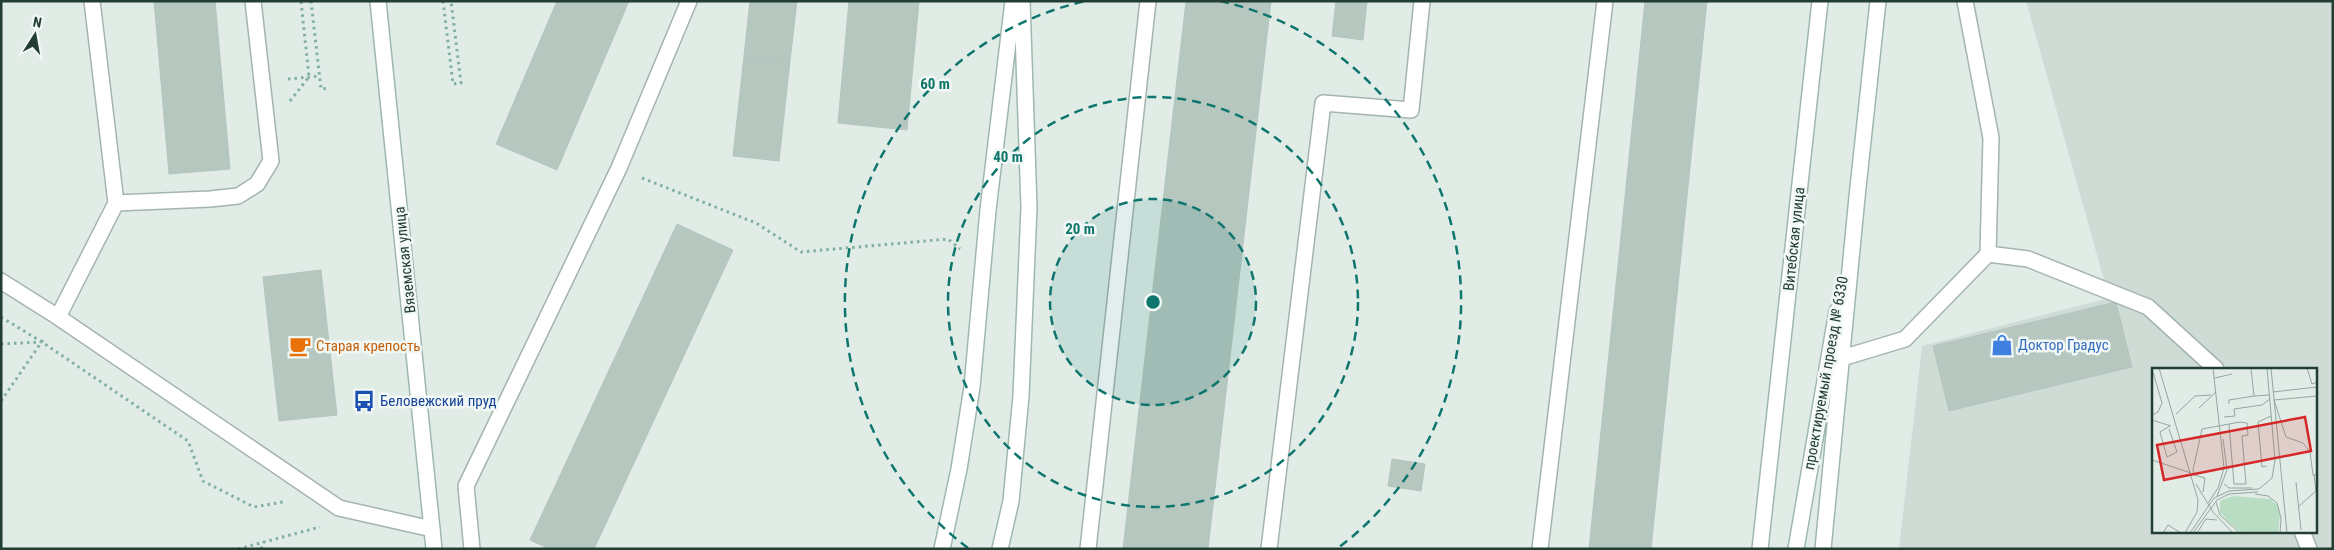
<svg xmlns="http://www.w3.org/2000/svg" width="2334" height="550" viewBox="0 0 2334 550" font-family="'Roboto Condensed',sans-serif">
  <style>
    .built { fill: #cfdcd6; fill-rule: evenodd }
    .building { fill: #b6c7c0; stroke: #b3c5bd }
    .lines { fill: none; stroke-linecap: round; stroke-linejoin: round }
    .lane-casing { stroke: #a4b4ae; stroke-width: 18 }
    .secondary-casing { stroke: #9fb8ae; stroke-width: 18 }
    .path { stroke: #81b0a0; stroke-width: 3; stroke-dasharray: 2.5 4; stroke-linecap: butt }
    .lane { stroke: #fff; stroke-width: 15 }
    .secondary { stroke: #fff; stroke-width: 15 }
    .ring { fill: none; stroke: #0f766e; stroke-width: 2.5; stroke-dasharray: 9 6 }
    .labels { text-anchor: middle; stroke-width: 5; stroke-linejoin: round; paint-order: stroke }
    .street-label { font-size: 15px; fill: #213d34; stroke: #f2f8f5 }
    .shop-label { font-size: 15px; fill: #366cbe; stroke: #f2f8f5; text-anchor: start }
    .food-label { font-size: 15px; fill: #c56008; stroke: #f2f8f5; text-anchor: start }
    .transit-label { font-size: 15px; fill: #164399; stroke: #f2f8f5; text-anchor: start }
    .inset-road { fill: none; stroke: #94a69f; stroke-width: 1 }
    .view { fill: #d62828; fill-opacity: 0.15; stroke: #d62828; stroke-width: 2.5 }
    .inset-edge { fill: none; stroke: #213d34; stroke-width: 2.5 }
    .centre { fill: #0f766e; stroke: #f2f8f5; stroke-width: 2.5 }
    .ring-label { font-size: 15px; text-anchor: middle; font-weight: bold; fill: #0f766e; stroke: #f2f8f5; stroke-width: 5; stroke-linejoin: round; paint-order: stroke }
  </style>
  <rect width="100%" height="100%" fill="#e1ece7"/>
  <path class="built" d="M 2026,1 L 2333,1 L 2333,549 L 1899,549 L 1922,346 L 2109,298 ZM 2153,369 L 2315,369 L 2315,531 L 2153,531 Z"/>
  <path class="building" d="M 154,1 L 215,1 L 230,169 L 169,174 Z
    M 557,1 L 629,1 L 557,170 L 496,144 Z
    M 750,1 L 797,1 L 790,61 L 744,56 Z
    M 849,1 L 919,1 L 907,130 L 838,123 Z
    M 1186,1 L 1271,1 L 1208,549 L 1123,549 Z
    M 1336,1 L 1367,1 L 1363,40 L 1332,36 Z
    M 1645,1 L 1707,1 L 1651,549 L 1589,549 Z
    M 744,56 L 790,61 L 779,161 L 733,156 Z
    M 677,224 L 733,250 L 594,549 L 550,549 L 530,540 Z
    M 321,270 L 337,415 L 279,421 L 263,277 Z
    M 2116,302 L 2132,367 L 1949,411 L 1933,346 Z
    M 1392,459 L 1425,464 L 1421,491 L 1388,486 Z"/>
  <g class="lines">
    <g class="lane-casing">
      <path id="lane" d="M 92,1 L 116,203 L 210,199 L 238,196 L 257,184 L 271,161 L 253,1
        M 1965,1 L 1991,138 L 1988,254 L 2028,259 L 2148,307 L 2216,369
        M 1,281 L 58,317 L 339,508 L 432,529
        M 58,317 L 116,203
        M 1842,358 L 1905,339 L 1988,254
        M 2302,531 L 2309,549
        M 472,549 L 466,486 L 619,168 L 689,1
        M 1088,549 L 1148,1
        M 1269,549 L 1323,103 L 1411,110 L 1422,1
        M 1540,549 L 1605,1"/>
    </g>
    <g class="secondary-casing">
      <path id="secondary" d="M 378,1 L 434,549
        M 942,549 L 959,469 L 972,387 L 988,210 L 1013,1
        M 1000,549 L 1011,501 L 1021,396 L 1029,207 L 1022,1
        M 1760,549 L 1820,1
        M 1796,549 L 1837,311
        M 1823,549 L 1857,197 L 1878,1"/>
    </g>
    <path class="path" d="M 311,1 L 321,89 L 330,88
      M 443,1 L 453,84 L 461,83 L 451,1
      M 288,79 L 320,76
      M 290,101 L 309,77 L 301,1
      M 642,178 L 756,223 L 801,252 L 948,239 L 960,249
      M 1,317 L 42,342 L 188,441 L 203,481 L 254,507 L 283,502
      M 1,344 L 41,342
      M 1,401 L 43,340
      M 238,549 L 320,527
      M 261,549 L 264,542"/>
    <use href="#lane" class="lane"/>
    <use href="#secondary" class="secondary"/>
  </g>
  <circle cx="1153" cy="302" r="103" fill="#0f766e" fill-opacity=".12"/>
  <g class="ring">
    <circle cx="1153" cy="302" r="103"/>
    <circle cx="1153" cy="302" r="205"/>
    <path d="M968 548A308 308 0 0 1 1086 1M1220 1A308 308 0 0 1 1338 548"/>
  </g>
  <defs>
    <g id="shop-bare" transform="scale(1.725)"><path d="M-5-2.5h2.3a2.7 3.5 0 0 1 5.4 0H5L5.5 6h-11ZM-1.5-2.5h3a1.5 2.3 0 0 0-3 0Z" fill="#3f7fe0" stroke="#f2f8f5" stroke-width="2.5" paint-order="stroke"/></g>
    <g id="cafe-bare" transform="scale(1.725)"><path d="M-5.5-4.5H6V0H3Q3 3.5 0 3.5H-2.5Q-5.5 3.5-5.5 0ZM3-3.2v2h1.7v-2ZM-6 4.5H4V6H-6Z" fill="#e8710a" stroke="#f2f8f5" stroke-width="2.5" paint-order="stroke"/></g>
    <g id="bus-bare" transform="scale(1.725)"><path d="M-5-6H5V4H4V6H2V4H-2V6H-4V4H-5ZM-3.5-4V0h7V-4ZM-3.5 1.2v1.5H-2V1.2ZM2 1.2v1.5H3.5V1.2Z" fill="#1a4fb4" stroke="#f2f8f5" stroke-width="2.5" paint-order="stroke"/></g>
  </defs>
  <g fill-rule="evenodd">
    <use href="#shop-bare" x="2002" y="345"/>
    <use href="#cafe-bare" x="300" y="346"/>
    <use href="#bus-bare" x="364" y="401"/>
  </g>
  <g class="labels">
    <g class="street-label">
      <text transform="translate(1794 239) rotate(-84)" y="5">Витебская улица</text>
      <text transform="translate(405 260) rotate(-96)" y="5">Вяземская улица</text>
      <text transform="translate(1826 373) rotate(-80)" y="5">проектируемый проезд № 6330</text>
    </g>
    <g class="shop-label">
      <text x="2018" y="350">Доктор Градус</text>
    </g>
    <g class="food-label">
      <text x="316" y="351">Старая крепость</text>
    </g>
    <g class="transit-label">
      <text x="380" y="406">Беловежский пруд</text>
    </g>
  </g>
  <g transform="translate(2152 368)">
    <rect width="165" height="165" fill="#e1ece7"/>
    <path d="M 81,128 L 118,131 L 125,137 L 128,147 L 126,165 L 90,165 L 77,154 L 68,144 L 68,133 Z" fill="#b9ddc2"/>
    <path class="inset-road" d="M 7,0 L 46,132 L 45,144 L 33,165M 119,0 L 135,165M 155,0 L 160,16 L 165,14M 63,10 L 80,6M 121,24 L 165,19M 102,28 L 117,27M 165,28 L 122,32 L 134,69 L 151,75 L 158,84 L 161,107 L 165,107M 77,36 L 77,32 L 102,28 L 99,0M 47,40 L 64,24M 24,46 L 43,28 L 59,27M 0,47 L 6,44 L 10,35 L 1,4M 72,49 L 83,48 L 82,41 L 110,37 L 118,31M 0,52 L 19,58M 17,61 L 25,84 L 15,89 L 8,64 L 18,58M 0,92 L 39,105M 115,98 L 110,99 L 106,54 L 119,48M 144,114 L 149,162M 44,116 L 61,144 L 81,165M 72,116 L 77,120 L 100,120M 51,124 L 53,110 L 42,107 L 41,102 L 50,61 L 88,54 L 95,55 L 96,67 L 90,68 L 94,116 L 82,116 L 77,56M 103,126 L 116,128 L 125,135 L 129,150 L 128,165M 65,128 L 75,102 L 71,71M 64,134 L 68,147 L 88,165M 56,135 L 66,120 L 72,100 L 61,0M 146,139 L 164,123 L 162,107M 11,165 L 16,157 L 29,165M 38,165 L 62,130 L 77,123 L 107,121 L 120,110 L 123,92 L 115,0M 41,165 L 65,132 L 77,126 L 106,124M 45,165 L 54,151 L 65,152"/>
    <path class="view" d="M 153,49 L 159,83 L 12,112 L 5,77 Z"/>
    <rect width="165" height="165" class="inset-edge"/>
  </g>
  <circle cx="1153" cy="302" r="8" class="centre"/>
  <g class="ring-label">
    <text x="935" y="89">60 m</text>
    <text x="1008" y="162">40 m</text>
    <text x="1080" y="234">20 m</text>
  </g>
  <rect width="2334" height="550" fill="none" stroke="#213d34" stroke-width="5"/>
  <g transform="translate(35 35) rotate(11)" stroke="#f2f8f5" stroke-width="4" paint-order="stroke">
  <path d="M0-4L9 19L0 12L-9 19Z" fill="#213d34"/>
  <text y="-8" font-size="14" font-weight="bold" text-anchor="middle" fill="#213d34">N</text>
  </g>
</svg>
